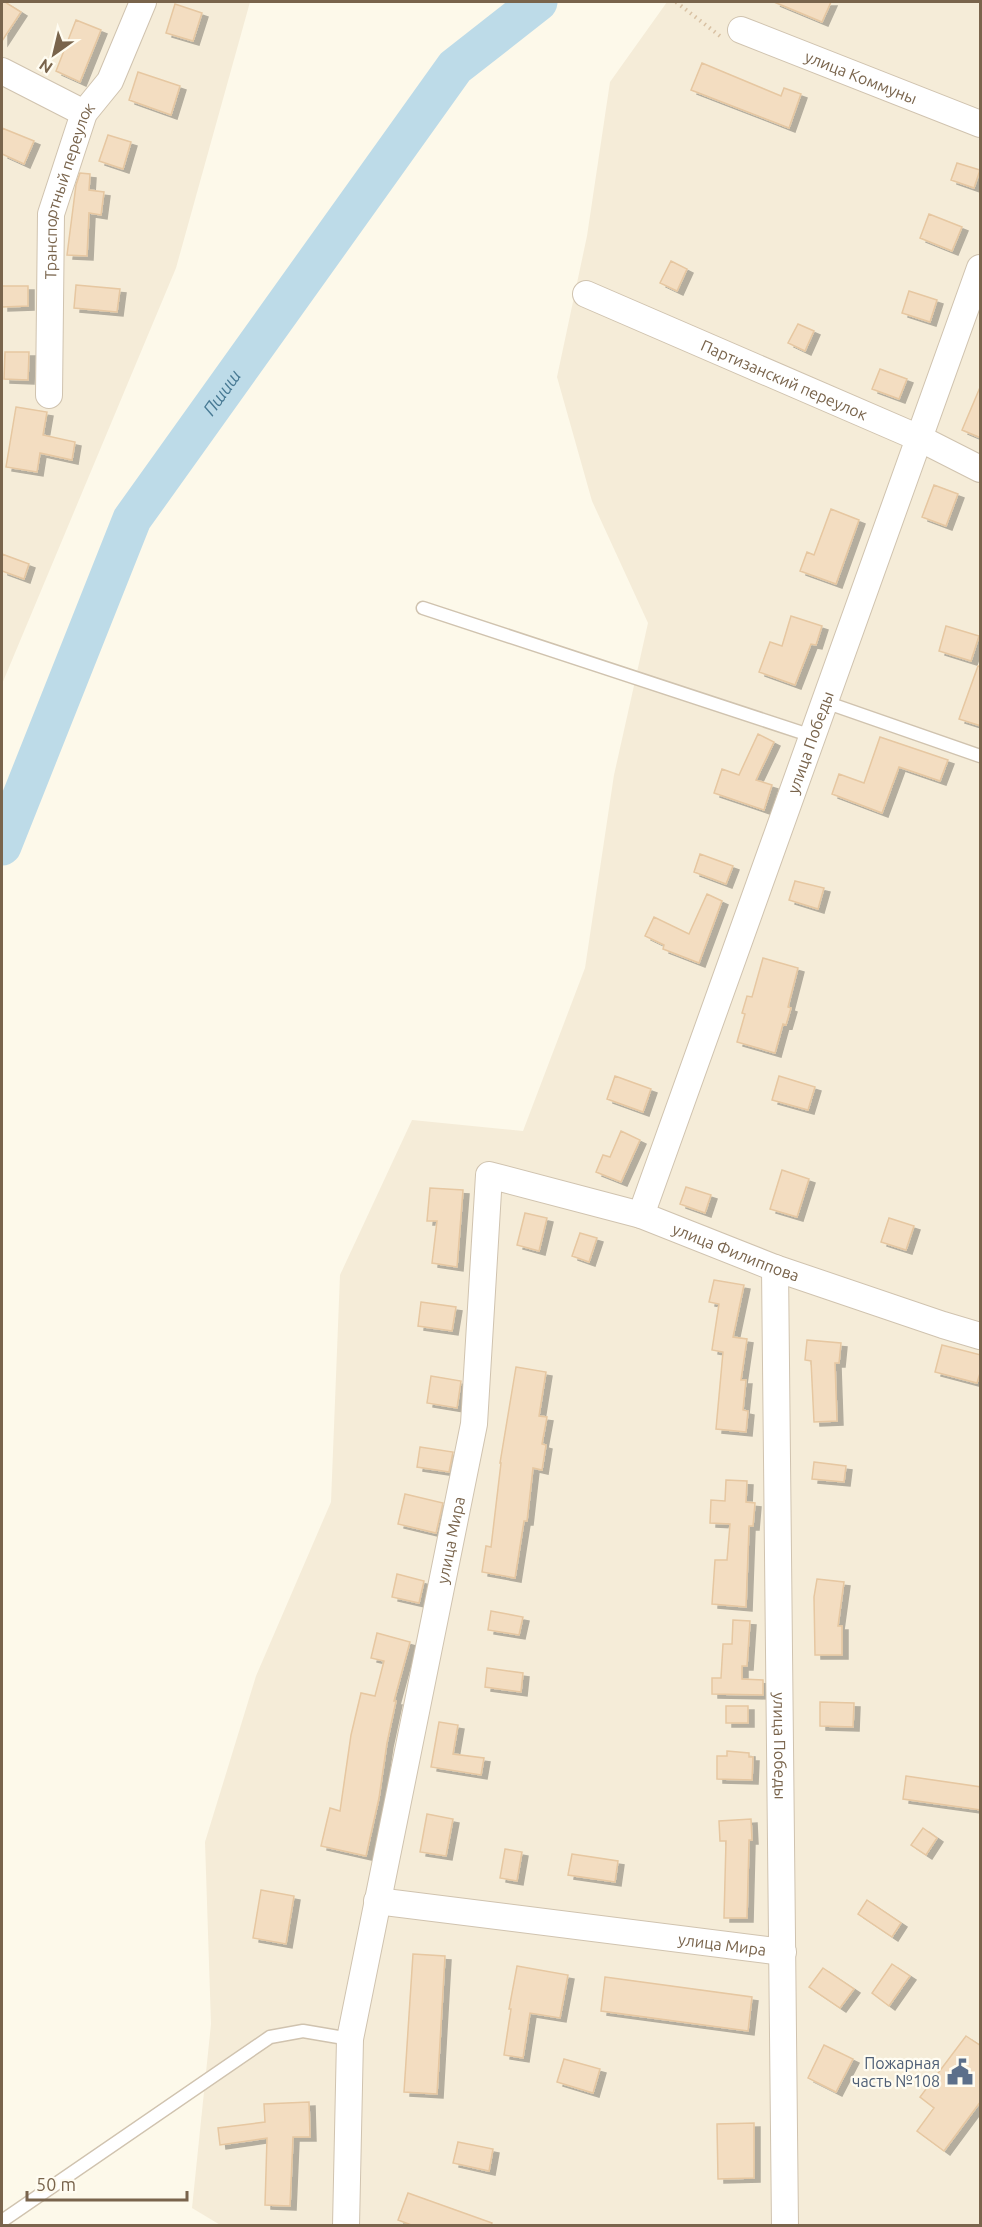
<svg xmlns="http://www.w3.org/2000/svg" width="982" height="2227" viewBox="0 0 982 2227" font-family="Ubuntu,sans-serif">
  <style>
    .residential { fill: #f5ecd8 }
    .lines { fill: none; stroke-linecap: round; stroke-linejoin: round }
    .river { stroke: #bddbe8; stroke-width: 39 }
    .building { fill: #f3ddc1; stroke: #e6c7a1; stroke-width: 1.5; filter: url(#shadow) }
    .service-casing { stroke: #d0c3af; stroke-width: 15 }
    .minor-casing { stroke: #d0c3af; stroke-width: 28 }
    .path { stroke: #d9c1a3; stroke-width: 4; stroke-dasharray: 1.5 4.5; stroke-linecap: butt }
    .service { stroke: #fff; stroke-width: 12 }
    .minor { stroke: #fff; stroke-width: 26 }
    .labels { text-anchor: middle; stroke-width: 4.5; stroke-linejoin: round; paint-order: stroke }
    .street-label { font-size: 16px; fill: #79644c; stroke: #fffcf1 }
    .service-label { font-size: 16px; fill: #4e5e75; stroke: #fffcf1; text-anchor: end }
    .water-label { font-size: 18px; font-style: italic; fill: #487a94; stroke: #fffcf1 }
  </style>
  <defs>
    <filter id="shadow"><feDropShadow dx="6" dy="4" stdDeviation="0" flood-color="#0004"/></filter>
  </defs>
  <rect width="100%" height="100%" fill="#fdf9ea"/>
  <path class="residential" d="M 2,2 L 250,2 L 176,268 L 2,684 Z
    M 667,2 L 980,2 L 980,2225 L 222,2226 L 192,2208 L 211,2024 L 205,1842 L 256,1676 L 331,1502 L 340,1275 L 412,1120 L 523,1131 L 585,968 L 614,775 L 648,623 L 592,501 L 557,377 L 587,236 L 610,82 Z"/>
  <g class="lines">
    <path class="river" id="s1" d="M 2,846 L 132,519 L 455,67 L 538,2"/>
  </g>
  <path class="building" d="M 2,2 L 5,2 L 21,12 L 2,41 Z
    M 774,2 L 831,2 L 822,22 Z
    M 175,4 L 202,13 L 193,41 L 166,33 Z
    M 76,20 L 101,30 L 80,82 L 56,71 Z
    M 702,63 L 781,96 L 784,88 L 801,94 L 789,128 L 691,90 Z
    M 138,72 L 180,86 L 171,115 L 129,100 Z
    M 2,128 L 34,141 L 24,164 L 2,154 Z
    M 108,135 L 131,142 L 123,169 L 99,161 Z
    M 957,163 L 980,170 L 974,188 L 951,180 Z
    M 80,173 L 90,174 L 89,190 L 104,192 L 101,215 L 89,213 L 87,256 L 67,255 L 76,185 Z
    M 929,214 L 962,227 L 952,251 L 920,238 Z
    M 671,261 L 687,269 L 677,291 L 660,283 Z
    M 76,285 L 120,289 L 117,312 L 74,308 Z
    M 2,286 L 28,286 L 28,306 L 2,307 Z
    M 909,291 L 937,300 L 930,322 L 902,313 Z
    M 798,324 L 814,331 L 805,351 L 788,343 Z
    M 5,352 L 29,352 L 28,380 L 4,379 Z
    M 880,369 L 907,379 L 899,399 L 872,389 Z
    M 981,385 L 981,438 L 962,430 Z
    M 16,407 L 47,412 L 43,435 L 75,442 L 72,460 L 40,453 L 37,472 L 6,467 Z
    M 934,485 L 958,494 L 946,526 L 922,517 Z
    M 831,509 L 859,520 L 836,584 L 800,571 L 807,552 L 814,555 Z
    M 2,554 L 29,564 L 24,579 L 2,571 Z
    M 791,616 L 822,626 L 816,645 L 811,644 L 795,685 L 759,672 L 770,642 L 782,646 Z
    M 946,626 L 979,636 L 971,661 L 939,651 Z
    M 978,666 L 981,667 L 981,726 L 959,719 Z
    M 758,734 L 774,742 L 756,780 L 772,785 L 764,810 L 714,793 L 722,769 L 739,775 Z
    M 880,737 L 948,760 L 940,781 L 899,767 L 882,813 L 832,794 L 839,774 L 864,783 Z
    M 700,854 L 733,866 L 726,884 L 694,872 Z
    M 795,881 L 824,888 L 818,909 L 789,900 Z
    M 707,894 L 722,901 L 699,963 L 663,949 L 664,945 L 645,936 L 654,917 L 689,934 Z
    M 763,958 L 798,968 L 788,1007 L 791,1008 L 786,1025 L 783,1024 L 775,1053 L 737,1042 L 745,1014 L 742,1013 L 747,996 L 752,997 Z
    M 615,1076 L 651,1089 L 643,1112 L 607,1099 Z
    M 779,1076 L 815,1087 L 808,1110 L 772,1100 Z
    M 621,1131 L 640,1140 L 621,1182 L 596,1172 L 603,1155 L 610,1157 Z
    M 782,1170 L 809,1179 L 797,1217 L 770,1209 Z
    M 686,1187 L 711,1195 L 705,1213 L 680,1204 Z
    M 430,1188 L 463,1190 L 457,1267 L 432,1263 L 437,1221 L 427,1221 Z
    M 525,1213 L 547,1218 L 539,1251 L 517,1245 Z
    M 889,1218 L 914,1226 L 906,1250 L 881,1242 Z
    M 580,1233 L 597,1238 L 589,1262 L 572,1256 Z
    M 714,1280 L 744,1285 L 733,1337 L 747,1339 L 741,1380 L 746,1380 L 743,1410 L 748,1411 L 746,1432 L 716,1429 L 723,1352 L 712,1350 L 719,1304 L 709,1302 Z
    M 421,1302 L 456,1307 L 452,1331 L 418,1326 Z
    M 807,1340 L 841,1343 L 839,1363 L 835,1363 L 837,1421 L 814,1422 L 811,1361 L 805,1360 Z
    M 942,1345 L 981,1355 L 981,1370 L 977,1383 L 935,1372 Z
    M 516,1367 L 546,1372 L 539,1416 L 547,1417 L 542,1444 L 546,1445 L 542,1470 L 533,1468 L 527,1521 L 524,1521 L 515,1578 L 482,1572 L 486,1546 L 491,1547 L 501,1463 L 500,1463 Z
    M 431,1376 L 461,1381 L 457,1408 L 427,1403 Z
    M 420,1447 L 453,1452 L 449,1472 L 417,1467 Z
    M 814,1462 L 846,1466 L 844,1482 L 812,1479 Z
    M 726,1480 L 747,1481 L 746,1502 L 755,1503 L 753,1526 L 749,1526 L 746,1607 L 712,1604 L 715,1560 L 727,1560 L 730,1524 L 710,1523 L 711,1500 L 725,1501 Z
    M 405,1494 L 443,1503 L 436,1533 L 398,1524 Z
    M 397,1574 L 424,1581 L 419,1603 L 392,1597 Z
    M 817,1579 L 844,1582 L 838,1626 L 842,1626 L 842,1655 L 815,1655 L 814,1597 Z
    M 491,1611 L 523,1617 L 519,1635 L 488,1630 Z
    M 733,1620 L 750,1621 L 747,1666 L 742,1666 L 742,1679 L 763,1680 L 763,1695 L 712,1694 L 712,1678 L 721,1678 L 723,1644 L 732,1644 Z
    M 377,1633 L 410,1642 L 394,1701 L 396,1701 L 387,1743 L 379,1798 L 366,1856 L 321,1846 L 330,1808 L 340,1811 L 351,1735 L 361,1693 L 375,1696 L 384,1661 L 371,1658 Z
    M 487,1668 L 523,1673 L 521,1692 L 485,1687 Z
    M 820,1702 L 854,1703 L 853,1727 L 820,1726 Z
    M 726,1706 L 748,1706 L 748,1723 L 726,1723 Z
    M 439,1722 L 458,1725 L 453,1754 L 484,1758 L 481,1775 L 431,1767 Z
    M 727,1751 L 749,1753 L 749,1757 L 753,1757 L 752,1780 L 717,1779 L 717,1756 L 727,1756 Z
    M 906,1776 L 981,1787 L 981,1810 L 903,1799 Z
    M 427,1814 L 453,1819 L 446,1856 L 420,1852 Z
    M 751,1819 L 752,1840 L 749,1840 L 747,1918 L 724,1918 L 726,1841 L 720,1841 L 719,1821 Z
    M 923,1828 L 937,1838 L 926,1855 L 911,1845 Z
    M 505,1849 L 522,1852 L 517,1881 L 500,1878 Z
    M 572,1854 L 618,1861 L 615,1882 L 568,1875 Z
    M 261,1890 L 294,1896 L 286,1944 L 253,1938 Z
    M 867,1900 L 901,1923 L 892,1937 L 858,1914 Z
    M 413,1954 L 445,1956 L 437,2094 L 404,2092 Z
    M 892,1964 L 910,1976 L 889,2006 L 872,1993 Z
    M 517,1966 L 568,1975 L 560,2018 L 530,2013 L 523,2058 L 504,2055 L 511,2009 L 509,2009 Z
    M 823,1968 L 854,1989 L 840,2008 L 809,1987 Z
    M 605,1977 L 752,1997 L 748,2031 L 601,2011 Z
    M 966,2036 L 981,2046 L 981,2101 L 944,2151 L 917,2131 L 934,2108 L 920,2097 Z
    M 824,2045 L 853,2059 L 836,2092 L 808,2078 Z
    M 564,2059 L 600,2069 L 593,2093 L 557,2082 Z
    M 309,2102 L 310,2137 L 293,2137 L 290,2206 L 265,2205 L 267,2138 L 220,2145 L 218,2128 L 265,2122 L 264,2104 Z
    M 754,2123 L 754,2178 L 718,2179 L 717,2124 Z
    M 458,2142 L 493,2149 L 489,2171 L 453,2163 Z
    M 408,2193 L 492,2223 L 491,2226 L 414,2226 L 398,2220 Z"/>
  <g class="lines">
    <g class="service-casing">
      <path id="service" d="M 423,608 L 812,736
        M 825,702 L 980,756
        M 2,2221 L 270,2037 L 303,2031 L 350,2039"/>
    </g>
    <g class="minor-casing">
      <g id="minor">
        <path id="s2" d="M 741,30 L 980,124"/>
        <path d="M 2,71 L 84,113"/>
        <path id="s3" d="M 586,294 L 919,438 L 980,469"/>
        <path id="s4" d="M 49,395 L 51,214 L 84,113 L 110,81 L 143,2"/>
        <path id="s5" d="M 641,1215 L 980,268"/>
        <path id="s6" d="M 775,1268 L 785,2226"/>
        <path id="s7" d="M 377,1901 L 783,1952"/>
        <path id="s8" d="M 346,2226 L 350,2039 L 474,1424 L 489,1175 L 641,1215 L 775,1268 L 943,1325 L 980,1336"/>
      </g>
    </g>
    <path class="path" d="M 676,2 L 720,36"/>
    <use href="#service" class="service"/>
    <use href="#minor" class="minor"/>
  </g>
  <defs>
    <g id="civic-bare" transform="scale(2.07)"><path d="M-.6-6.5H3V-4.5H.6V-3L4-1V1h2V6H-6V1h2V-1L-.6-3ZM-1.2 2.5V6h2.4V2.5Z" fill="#5c6f8a" stroke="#fffcf1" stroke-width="2.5" paint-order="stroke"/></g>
  </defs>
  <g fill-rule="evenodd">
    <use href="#civic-bare" x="960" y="2072"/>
  </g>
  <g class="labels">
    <g class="street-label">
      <text dy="6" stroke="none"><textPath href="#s2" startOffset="129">улица Коммуны</textPath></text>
      <text dy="6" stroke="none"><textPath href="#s4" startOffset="207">Транспортный переулок</textPath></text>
      <text dy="6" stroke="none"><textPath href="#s3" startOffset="216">Партизанский переулок</textPath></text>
      <text dy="6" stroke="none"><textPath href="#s5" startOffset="502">улица Победы</textPath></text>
      <text dy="6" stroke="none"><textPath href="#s8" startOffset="1323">улица Филиппова</textPath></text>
      <text dy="6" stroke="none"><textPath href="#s8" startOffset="696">улица Мира</textPath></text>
      <text dy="6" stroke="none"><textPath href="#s6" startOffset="478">улица Победы</textPath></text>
      <text dy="6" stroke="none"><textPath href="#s7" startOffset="348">улица Мира</textPath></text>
    </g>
    <g class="service-label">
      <text x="940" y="2069">Пожарная<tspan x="940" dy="18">часть №108</tspan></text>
    </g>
    <g class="water-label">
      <text dy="6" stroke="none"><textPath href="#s1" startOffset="507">Пшиш</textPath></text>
    </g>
  </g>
  <rect width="982" height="2227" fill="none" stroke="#79644c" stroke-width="6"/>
  <g transform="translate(54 54) rotate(214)" stroke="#fffcf1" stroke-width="4.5" paint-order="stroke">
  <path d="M0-4.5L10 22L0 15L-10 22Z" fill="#79644c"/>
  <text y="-9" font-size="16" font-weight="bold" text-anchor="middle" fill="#79644c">N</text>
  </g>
  <path d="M27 2191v9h160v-9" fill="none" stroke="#79644c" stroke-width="3"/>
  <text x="36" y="2191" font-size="18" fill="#79644c" stroke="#fffcf1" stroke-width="4.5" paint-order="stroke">50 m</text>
</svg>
